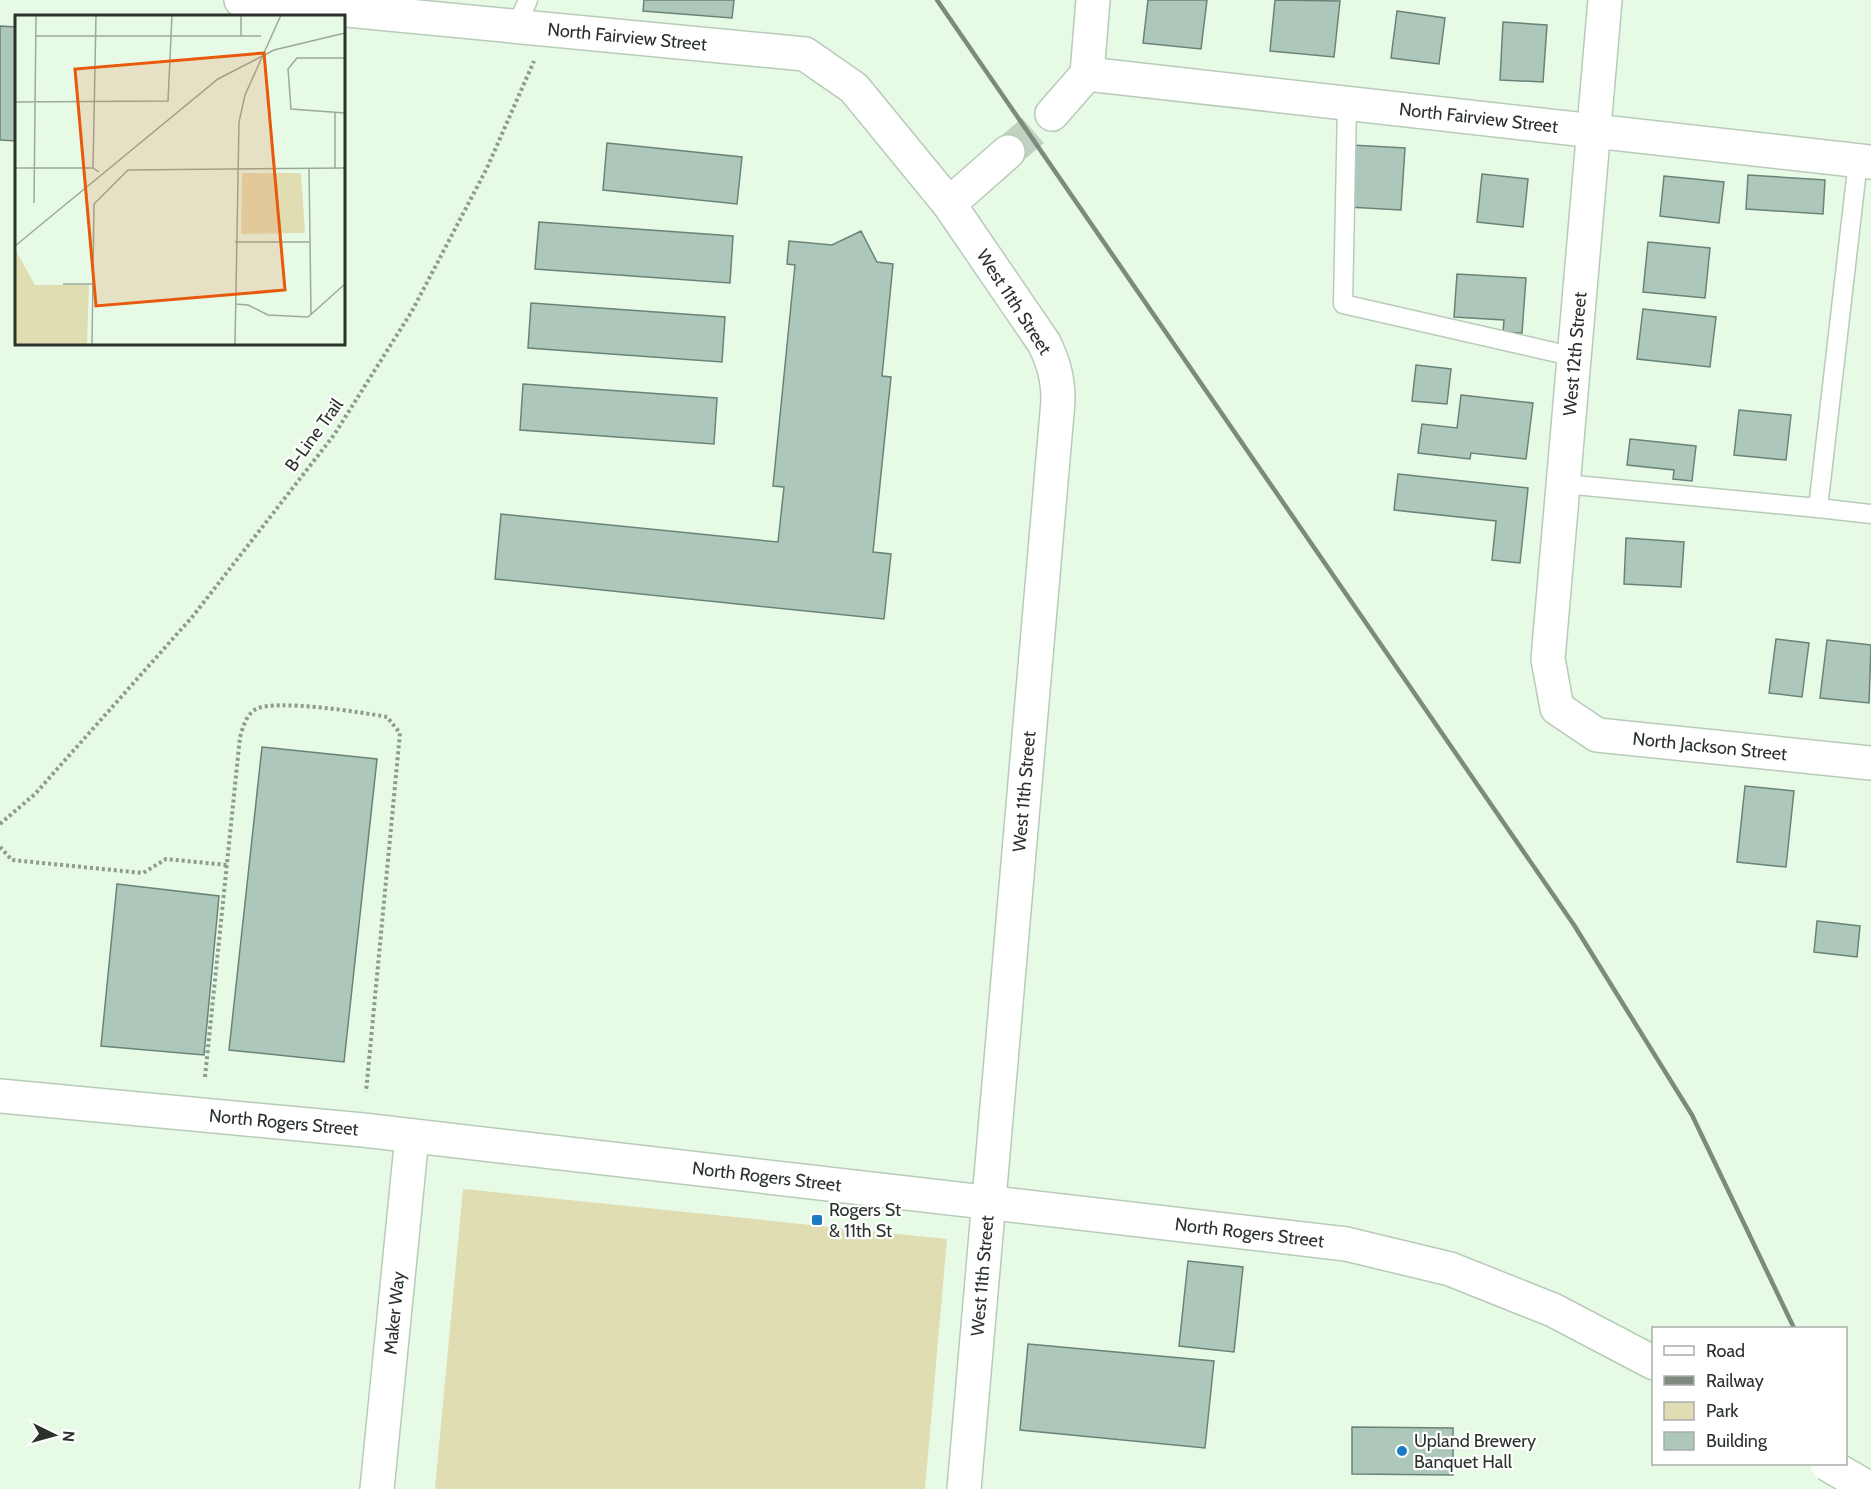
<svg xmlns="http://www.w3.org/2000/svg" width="1871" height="1489" viewBox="0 0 1871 1489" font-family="Cabin,sans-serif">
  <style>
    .green { fill: #e1ddb3 }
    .building { fill: #adc8bb; stroke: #6a8378; stroke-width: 1.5 }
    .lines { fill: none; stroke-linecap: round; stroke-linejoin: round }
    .tertiary-tunnel { stroke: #c1d2c1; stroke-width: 33; stroke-dasharray: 33 16; stroke-linecap: butt }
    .service-casing { stroke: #b8cbb8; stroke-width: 21 }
    .minor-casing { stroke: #b8cbb8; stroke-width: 36 }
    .tertiary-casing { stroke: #b8cbb8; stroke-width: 36 }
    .path { stroke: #8e9c8e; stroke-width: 4; stroke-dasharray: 3 3; stroke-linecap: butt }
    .service { stroke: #fff; stroke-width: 18 }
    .minor { stroke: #fff; stroke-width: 33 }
    .tertiary { stroke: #fff; stroke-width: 33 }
    .rail { stroke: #7e8a7e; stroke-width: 4.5 }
    .tertiary-bridge-casing { stroke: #b8cbb8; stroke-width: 36; stroke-linecap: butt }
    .tertiary-bridge { stroke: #fff; stroke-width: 33 }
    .poi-dot { fill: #1c7bc7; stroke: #fff; stroke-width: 2 }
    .labels { text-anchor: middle; stroke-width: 4.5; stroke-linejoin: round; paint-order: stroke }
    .street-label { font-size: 18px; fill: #2b322b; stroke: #fff }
    .poi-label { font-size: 18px; fill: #2b322b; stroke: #fff; text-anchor: start }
    .inset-road { fill: none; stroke: #9baa9b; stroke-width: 1.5 }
    .view { fill: #e8590c; fill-opacity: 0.15; stroke: #e8590c; stroke-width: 3 }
    .inset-edge { fill: none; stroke: #2b322b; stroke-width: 3 }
  </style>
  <rect width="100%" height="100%" fill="#e6fae6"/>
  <path class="green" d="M 463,1189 L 947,1239 L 925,1489 L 435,1489 Z"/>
  <path class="building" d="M 644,0 L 734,0 L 732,18 L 643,11 Z
    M 1148,0 L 1207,0 L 1201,49 L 1143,43 Z
    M 1275,0 L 1340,1 L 1334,57 L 1270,51 Z
    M 1397,11 L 1445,18 L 1439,64 L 1391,58 Z
    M 1503,22 L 1547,25 L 1543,82 L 1500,80 Z
    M 0,26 L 16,27 L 16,141 L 0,140 Z
    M 607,143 L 742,157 L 737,204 L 603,190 Z
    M 1351,145 L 1405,148 L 1401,210 L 1348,207 Z
    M 1482,174 L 1528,179 L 1523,227 L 1477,222 Z
    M 1748,175 L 1825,180 L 1823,214 L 1746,209 Z
    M 1664,176 L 1724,182 L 1719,223 L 1660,216 Z
    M 539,222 L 733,236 L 730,283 L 535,269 Z
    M 861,231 L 877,262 L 893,264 L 882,376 L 891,377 L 873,552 L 891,554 L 884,619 L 495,579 L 501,514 L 778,542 L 784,487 L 773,486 L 795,265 L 787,264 L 789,241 L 832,245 Z
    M 1648,242 L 1710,248 L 1705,298 L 1643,292 Z
    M 1457,274 L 1526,278 L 1522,333 L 1503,332 L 1504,320 L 1454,317 Z
    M 531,303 L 725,317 L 722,362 L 528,348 Z
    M 1643,309 L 1716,317 L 1710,367 L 1637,359 Z
    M 1416,365 L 1451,369 L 1447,404 L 1412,401 Z
    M 523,384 L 717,398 L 714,444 L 520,430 Z
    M 1461,395 L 1533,403 L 1526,459 L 1471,453 L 1470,459 L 1418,453 L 1422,424 L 1457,428 Z
    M 1739,410 L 1791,415 L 1786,460 L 1734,455 Z
    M 1630,439 L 1696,446 L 1692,481 L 1673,479 L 1674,470 L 1627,465 Z
    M 1398,474 L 1528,488 L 1520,563 L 1492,560 L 1496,521 L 1394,510 Z
    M 1626,538 L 1684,542 L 1681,587 L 1624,584 Z
    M 1776,639 L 1809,643 L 1802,697 L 1769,693 Z
    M 1827,640 L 1871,645 L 1869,703 L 1820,698 Z
    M 262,747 L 377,759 L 344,1062 L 229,1050 Z
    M 1745,786 L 1794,791 L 1786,867 L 1737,862 Z
    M 117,884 L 219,896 L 204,1055 L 101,1046 Z
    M 1817,921 L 1860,926 L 1857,957 L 1814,952 Z
    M 1188,1261 L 1243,1267 L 1234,1352 L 1179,1346 Z
    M 1028,1344 L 1214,1361 L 1205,1448 L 1020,1430 Z
    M 1352,1427 L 1453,1428 L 1453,1475 L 1352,1474 Z"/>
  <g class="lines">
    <path class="tertiary-tunnel" d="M 1008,152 L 1052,114"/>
    <g class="service-casing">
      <path id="service" d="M 517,25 L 528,0
        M 1347,104 L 1343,304 L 1575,357
        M 1564,484 L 1818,508 L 1858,161
        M 1818,508 L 1871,514"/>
    </g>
    <g class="minor-casing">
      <g id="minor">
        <path id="s1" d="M 241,0 L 805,54 L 854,88 L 949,204"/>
        <path id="s2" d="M 1605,0 L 1548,659 L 1557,708 L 1597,735 L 1871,763"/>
        <path id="s3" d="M 1087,74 L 1871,162"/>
        <path id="s4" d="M 377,1489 L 412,1136"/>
      </g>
    </g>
    <g class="tertiary-casing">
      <g id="tertiary">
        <path d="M 1052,114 L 1087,74 L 1093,0"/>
        <path id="s5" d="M 0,1096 L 363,1130 L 1346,1244 L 1450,1269 L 1553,1310 L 1654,1363"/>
        <path id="s6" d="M 964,1489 L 1058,401 C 1058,379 1054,363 1044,343 L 949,204 L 1008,152"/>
      </g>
    </g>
    <path class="path" d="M 0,824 L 35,794 L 193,616 L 334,435 L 412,311 L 487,168 L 534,61
      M 0,847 L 12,860 L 143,873 L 166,859 L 227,865
      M 205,1077 L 240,737 C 243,727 246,715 256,709 C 275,699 362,712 387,717 L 400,733 L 366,1092"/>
    <use href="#service" class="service"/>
    <use href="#minor" class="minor"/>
    <use href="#tertiary" class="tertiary"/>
    <path class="rail" d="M 937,0 L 1574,925 L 1692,1115 L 1794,1328
      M 1843,1464 L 1852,1489"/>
    <g class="tertiary-bridge-casing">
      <path id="tertiary-bridge" d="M 1827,1464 L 1870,1489"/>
    </g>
    <use href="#tertiary-bridge" class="tertiary-bridge"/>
  </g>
  <g class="poi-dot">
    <rect x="811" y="1214" width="12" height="12" rx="3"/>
    <circle cx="1402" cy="1451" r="6"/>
  </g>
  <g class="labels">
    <g class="street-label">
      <text dy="6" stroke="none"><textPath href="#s1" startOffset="388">North Fairview Street</textPath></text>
      <text dy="6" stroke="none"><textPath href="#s3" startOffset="394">North Fairview Street</textPath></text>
      <text transform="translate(1014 302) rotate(57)" y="6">West 11th Street</text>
      <text transform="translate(1575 354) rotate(-85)" y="6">West 12th Street</text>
      <text transform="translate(314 435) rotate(-54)" y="6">B-Line Trail</text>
      <text dy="6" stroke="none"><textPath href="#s2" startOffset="873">North Jackson Street</textPath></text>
      <text dy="6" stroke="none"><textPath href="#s6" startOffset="700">West 11th Street</textPath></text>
      <text dy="6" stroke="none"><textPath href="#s5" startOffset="285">North Rogers Street</textPath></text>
      <text dy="6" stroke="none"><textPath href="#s5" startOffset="771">North Rogers Street</textPath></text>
      <text dy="6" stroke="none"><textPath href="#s5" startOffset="1257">North Rogers Street</textPath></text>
      <text dy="6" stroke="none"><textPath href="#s6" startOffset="214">West 11th Street</textPath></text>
      <text dy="6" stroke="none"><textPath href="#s4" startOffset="177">Maker Way</textPath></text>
    </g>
    <g class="poi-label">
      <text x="829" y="1216">Rogers St<tspan x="829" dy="21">&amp; 11th St</tspan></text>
      <text x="1414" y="1447">Upland Brewery<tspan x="1414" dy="21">Banquet Hall</tspan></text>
    </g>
  </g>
  <g transform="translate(15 15)">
    <rect width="330" height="330" fill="#e6fae6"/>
    <path d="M 227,158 L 286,158 L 290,218 L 226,219 ZM 0,234 L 20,270 L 74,270 L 72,330 L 0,330 Z" fill="#e1ddb3"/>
    <path class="inset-road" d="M 21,21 L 246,21M 226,21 L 226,0M 330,43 L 282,43 L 273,54 L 276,94 L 330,98M 0,87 L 153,86 L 157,0M 320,98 L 320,153M 0,153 L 78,153 L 84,157M 78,153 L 81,0M 294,153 L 296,300M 19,188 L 21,0M 220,227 L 294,227M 0,231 L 203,64 L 259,35 L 330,18M 48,269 L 78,269M 220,289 L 233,290 L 253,300 L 293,302 L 330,269M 77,330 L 79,189 L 113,155 L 330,153M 220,330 L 224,107 L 230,80 L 266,0"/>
    <path class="view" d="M 249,38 L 270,275 L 81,291 L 60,54 Z"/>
    <rect width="330" height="330" class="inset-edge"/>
  </g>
  <rect x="1652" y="1327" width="195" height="138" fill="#ffffff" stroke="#aaadaa" stroke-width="1.5"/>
  <rect x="1664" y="1346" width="30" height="9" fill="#ffffff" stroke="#aaadaa" stroke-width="1.5"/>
  <text x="1706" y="1357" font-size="18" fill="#2b322b">Road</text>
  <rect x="1664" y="1376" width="30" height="9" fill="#7e8a7e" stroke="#aaadaa" stroke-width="1.5"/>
  <text x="1706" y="1387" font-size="18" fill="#2b322b">Railway</text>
  <rect x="1664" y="1402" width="30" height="18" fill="#e1ddb3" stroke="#aaadaa" stroke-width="1.5"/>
  <text x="1706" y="1417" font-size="18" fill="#2b322b">Park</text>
  <rect x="1664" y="1432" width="30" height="18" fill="#adc8bb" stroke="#aaadaa" stroke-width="1.5"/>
  <text x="1706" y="1447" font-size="18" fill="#2b322b">Building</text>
  <g transform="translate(54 1435) rotate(95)" stroke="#ffffff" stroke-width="4.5" paint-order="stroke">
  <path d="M0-4.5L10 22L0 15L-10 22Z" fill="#2b322b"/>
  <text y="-9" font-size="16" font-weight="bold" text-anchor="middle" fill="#2b322b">N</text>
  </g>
</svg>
